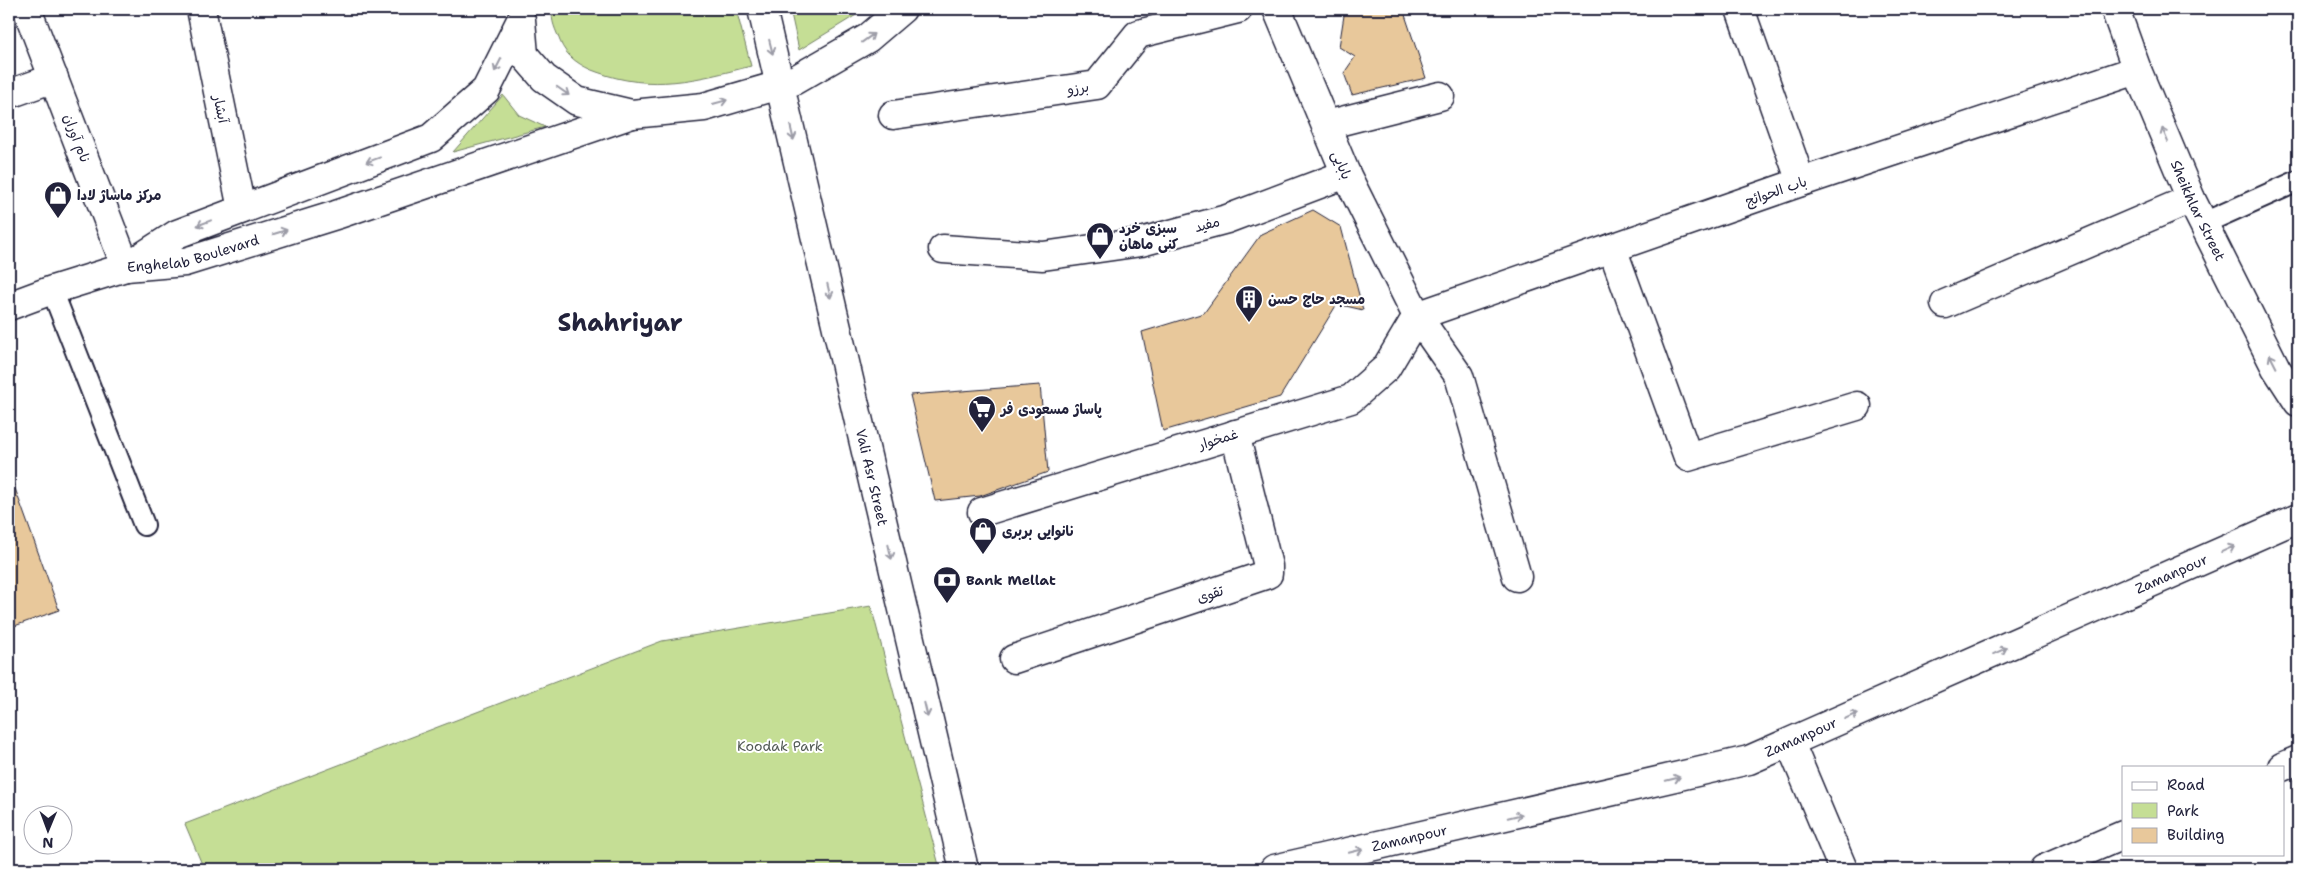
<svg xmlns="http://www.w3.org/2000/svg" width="2307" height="878" viewBox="0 0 2307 878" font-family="'Shantell Sans','Playpen Sans Arabic',sans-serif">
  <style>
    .green { fill: #c5de95; stroke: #748068 }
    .building { fill: #e8c89b; stroke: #22223b }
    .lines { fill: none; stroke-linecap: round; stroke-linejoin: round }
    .service-casing { stroke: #22223b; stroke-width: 24 }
    .minor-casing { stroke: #22223b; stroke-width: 31 }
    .tertiary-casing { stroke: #22223b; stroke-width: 31 }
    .secondary-casing { stroke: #22223b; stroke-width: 31 }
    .primary-casing { stroke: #22223b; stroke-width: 31 }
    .service { stroke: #fff; stroke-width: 20 }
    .minor { stroke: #fff; stroke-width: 28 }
    .tertiary { stroke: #fff; stroke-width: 28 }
    .secondary { stroke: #fff; stroke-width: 28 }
    .primary { stroke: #fff; stroke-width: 28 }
    .oneway { stroke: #9c9ca7 }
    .labels { text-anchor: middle; stroke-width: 4; stroke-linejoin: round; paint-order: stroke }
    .street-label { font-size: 14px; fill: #22223b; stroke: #fff }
    .poi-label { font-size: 14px; font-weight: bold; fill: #22223b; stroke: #fff; text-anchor: start }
    .park-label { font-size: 14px; fill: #535a56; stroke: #fff }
    .town-label { font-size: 24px; font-weight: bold; fill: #22223b; stroke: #fff }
  </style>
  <rect width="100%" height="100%" fill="#fff"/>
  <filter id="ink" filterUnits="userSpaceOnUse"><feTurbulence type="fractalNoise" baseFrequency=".02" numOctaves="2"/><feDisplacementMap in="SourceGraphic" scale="10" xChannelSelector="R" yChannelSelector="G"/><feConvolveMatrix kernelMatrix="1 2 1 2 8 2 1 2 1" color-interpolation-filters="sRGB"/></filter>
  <g filter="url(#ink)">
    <path class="green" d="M 553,9 L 736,9 L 751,66 C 697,80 651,92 597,72 C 582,67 566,57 560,41 C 556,30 550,21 553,9 Z
      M 790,9 L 866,9 L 799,50 Z
      M 503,95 L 519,115 L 545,127 L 453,152 Z
      M 871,606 L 940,869 L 204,869 L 185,824 L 662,641 Z"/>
    <path class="building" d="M 1345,9 L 1403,9 L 1426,78 L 1352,95 L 1344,73 L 1355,57 L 1339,47 Z
      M 1313,210 L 1341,227 L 1363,310 L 1337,304 L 1280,397 L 1163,431 L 1142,332 L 1204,313 L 1261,234 Z
      M 1040,385 L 1048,472 L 980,496 L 935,501 L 910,395 Z
      M 13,483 L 59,610 L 9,628 L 9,484 Z"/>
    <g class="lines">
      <g class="service-casing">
        <path id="service" d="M 2204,223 L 2298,181
          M 52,290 L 144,525"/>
      </g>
      <g class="minor-casing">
        <g id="minor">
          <path d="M 27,9 L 126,267"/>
          <path d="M 201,9 L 242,209"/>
          <path d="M 1277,9 L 1346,174 L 1417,316 L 1459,376 L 1517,577"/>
          <path d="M 1740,9 L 1801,182"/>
          <path d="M 9,94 L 54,78"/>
          <path d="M 893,115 L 1097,85 L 1138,34 L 1238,9"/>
          <path d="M 1326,125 L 1440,96"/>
          <path d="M 1612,248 L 1688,457 L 1857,406"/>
          <path d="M 943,249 L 1043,256 L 1141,242 L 1227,219 L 1346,174"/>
          <path d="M 1945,304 L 2191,199"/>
          <path d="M 1417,316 L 1801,182 L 2137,70"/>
          <path d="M 982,512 L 1351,399 L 1386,368 L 1417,316"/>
          <path d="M 1014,659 L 1268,574 L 1268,566 L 1235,434"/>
          <path d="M 1790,743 L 1843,869"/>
          <path d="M 2282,767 L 2298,760"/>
          <path id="s1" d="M 1274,869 L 1749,760 L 2298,518"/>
          <path d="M 2044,869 L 2123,835"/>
        </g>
      </g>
      <g class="tertiary-casing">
        <g id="tertiary">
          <path id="s2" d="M 2115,9 L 2137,70 L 2191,199 L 2276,368 L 2298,402"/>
        </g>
      </g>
      <g class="secondary-casing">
        <g id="secondary">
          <path d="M 521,20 L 524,55 L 544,78 L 577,101 L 632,114 L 704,107 L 793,81 L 868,38 L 902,9"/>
          <path id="s3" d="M 520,22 L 486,90 L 431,138 L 177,234 L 126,267 L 185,262 L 336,215 L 632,114"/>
          <path d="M 9,306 L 52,290 L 126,267"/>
        </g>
      </g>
      <g class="primary-casing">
        <g id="primary">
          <path id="s4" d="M 762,9 L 964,869"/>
        </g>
      </g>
      <use href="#service" class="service"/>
      <use href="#minor" class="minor"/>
      <use href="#tertiary" class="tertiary"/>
      <use href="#secondary" class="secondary"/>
      <use href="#primary" class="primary"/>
    </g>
    <defs><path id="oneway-shaft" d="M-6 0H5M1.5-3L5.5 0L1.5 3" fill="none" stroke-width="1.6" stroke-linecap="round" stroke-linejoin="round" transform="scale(1.25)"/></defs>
    <g class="oneway">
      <use href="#oneway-shaft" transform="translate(868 38) rotate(-36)"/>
      <use href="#oneway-shaft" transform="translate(771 47) rotate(76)"/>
      <use href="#oneway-shaft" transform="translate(498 65) rotate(117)"/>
      <use href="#oneway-shaft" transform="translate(563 91) rotate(35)"/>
      <use href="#oneway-shaft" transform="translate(720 102) rotate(-15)"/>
      <use href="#oneway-shaft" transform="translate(792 133) rotate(77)"/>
      <use href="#oneway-shaft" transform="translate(2165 135) rotate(-113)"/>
      <use href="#oneway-shaft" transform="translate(373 160) rotate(160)"/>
      <use href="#oneway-shaft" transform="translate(204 223) rotate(159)"/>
      <use href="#oneway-shaft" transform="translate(280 232) rotate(-17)"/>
      <use href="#oneway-shaft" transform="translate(829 291) rotate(77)"/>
      <use href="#oneway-shaft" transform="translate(2273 361) rotate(-117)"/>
      <use href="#oneway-shaft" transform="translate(2228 549) rotate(-24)"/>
      <use href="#oneway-shaft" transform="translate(890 552) rotate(77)"/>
      <use href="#oneway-shaft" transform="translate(2000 651) rotate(-24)"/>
      <use href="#oneway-shaft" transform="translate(926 710) rotate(77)"/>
      <use href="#oneway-shaft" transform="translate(1851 716) rotate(-24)"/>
      <use href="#oneway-shaft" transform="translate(1673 779) rotate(-13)"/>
      <use href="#oneway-shaft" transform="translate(1515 816) rotate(-13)"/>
      <use href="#oneway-shaft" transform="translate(1356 851) rotate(-13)"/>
    </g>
  </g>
  <defs>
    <g id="shop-pin" transform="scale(1.4375)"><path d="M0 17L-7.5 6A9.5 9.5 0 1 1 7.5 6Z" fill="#22223b" stroke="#fff"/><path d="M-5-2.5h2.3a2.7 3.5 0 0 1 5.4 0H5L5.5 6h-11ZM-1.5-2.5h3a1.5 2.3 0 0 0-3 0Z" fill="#fff"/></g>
    <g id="building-pin" transform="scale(1.4375)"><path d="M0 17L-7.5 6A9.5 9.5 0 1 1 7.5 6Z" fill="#22223b" stroke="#fff"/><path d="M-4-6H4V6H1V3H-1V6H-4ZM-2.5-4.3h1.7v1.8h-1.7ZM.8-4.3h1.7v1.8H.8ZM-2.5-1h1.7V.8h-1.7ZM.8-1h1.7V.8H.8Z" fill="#fff"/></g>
    <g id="supermarket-pin" transform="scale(1.4375)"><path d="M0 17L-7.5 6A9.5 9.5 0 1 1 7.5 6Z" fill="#22223b" stroke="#fff"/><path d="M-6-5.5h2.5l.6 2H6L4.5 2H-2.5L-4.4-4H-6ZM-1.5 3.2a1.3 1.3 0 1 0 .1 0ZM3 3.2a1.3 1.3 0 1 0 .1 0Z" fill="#fff"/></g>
    <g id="bank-pin" transform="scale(1.4375)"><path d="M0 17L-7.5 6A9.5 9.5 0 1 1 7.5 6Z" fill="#22223b" stroke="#fff"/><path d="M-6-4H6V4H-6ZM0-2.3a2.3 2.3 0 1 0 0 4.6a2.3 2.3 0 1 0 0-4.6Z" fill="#fff"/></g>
  </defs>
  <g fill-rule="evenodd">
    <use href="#shop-pin" x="58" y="195"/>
    <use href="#shop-pin" x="1100" y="236"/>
    <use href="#building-pin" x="1249" y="299"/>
    <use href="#supermarket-pin" x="982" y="409"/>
    <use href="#shop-pin" x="983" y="531"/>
    <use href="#bank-pin" x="947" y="580"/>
  </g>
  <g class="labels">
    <g class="street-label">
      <text transform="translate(1078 88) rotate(-8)" y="5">برزو</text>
      <text transform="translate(221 109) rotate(78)" y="5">آبشار</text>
      <text transform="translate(77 138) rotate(69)" y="5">نام آوران</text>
      <text transform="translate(1342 165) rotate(67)" y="5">بابایی</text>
      <text transform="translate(1776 191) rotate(-19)" y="5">باب الحوائج</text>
      <text dy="5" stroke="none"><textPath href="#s2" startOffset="218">Sheikhlar Street</textPath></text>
      <text transform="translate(1207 224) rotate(-15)" y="5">مفید</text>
      <text dy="5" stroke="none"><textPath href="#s3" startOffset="550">Enghelab Boulevard</textPath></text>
      <text transform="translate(1218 439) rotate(-17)" y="5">غمخوار</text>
      <text dy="5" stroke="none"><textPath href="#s4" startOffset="481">Vali Asr Street</textPath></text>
      <text dy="5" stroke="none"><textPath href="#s1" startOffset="949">Zamanpour</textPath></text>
      <text transform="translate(1210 594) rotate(-18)" y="5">تقوی</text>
      <text dy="5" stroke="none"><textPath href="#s1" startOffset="544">Zamanpour</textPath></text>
      <text dy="5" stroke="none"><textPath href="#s1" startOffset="139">Zamanpour</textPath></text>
    </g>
    <g class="poi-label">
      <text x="77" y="200">مرکز ماساژ لادا</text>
      <text x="1119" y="233">سبزی خرد<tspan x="1119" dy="16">کنی ماهان</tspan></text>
      <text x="1268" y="304">مسجد حاج حسن</text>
      <text x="1001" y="414">پاساژ مسعودی فر</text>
      <text x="1002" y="536">نانوایی بربری</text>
      <text x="966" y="585">Bank Mellat</text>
    </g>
    <g class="park-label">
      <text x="780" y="751">Koodak Park</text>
    </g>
    <g class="town-label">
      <text x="620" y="331">Shahriyar</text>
    </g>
  </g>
  <rect width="2307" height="878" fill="none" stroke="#fff" stroke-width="30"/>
  <rect x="15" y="15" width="2277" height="848" fill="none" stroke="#22223b" stroke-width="2" filter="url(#ink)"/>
  <rect x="2122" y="766" width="162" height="90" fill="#ffffff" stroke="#a7a7b1"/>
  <rect x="2132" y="782" width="25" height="8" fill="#ffffff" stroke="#a7a7b1"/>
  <text x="2167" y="790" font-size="15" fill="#22223b">Road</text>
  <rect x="2132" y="803" width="25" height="15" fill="#c5de95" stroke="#a7a7b1"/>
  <text x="2167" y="816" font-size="15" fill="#22223b">Park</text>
  <rect x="2132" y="828" width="25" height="15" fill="#e8c89b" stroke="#a7a7b1"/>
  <text x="2167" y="840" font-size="15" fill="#22223b">Building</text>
  <g transform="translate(48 830) rotate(181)"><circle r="24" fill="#ffffff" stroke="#a7a7b1"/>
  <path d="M0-4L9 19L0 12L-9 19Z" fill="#22223b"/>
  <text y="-8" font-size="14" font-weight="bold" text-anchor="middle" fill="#22223b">N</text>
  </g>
</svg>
